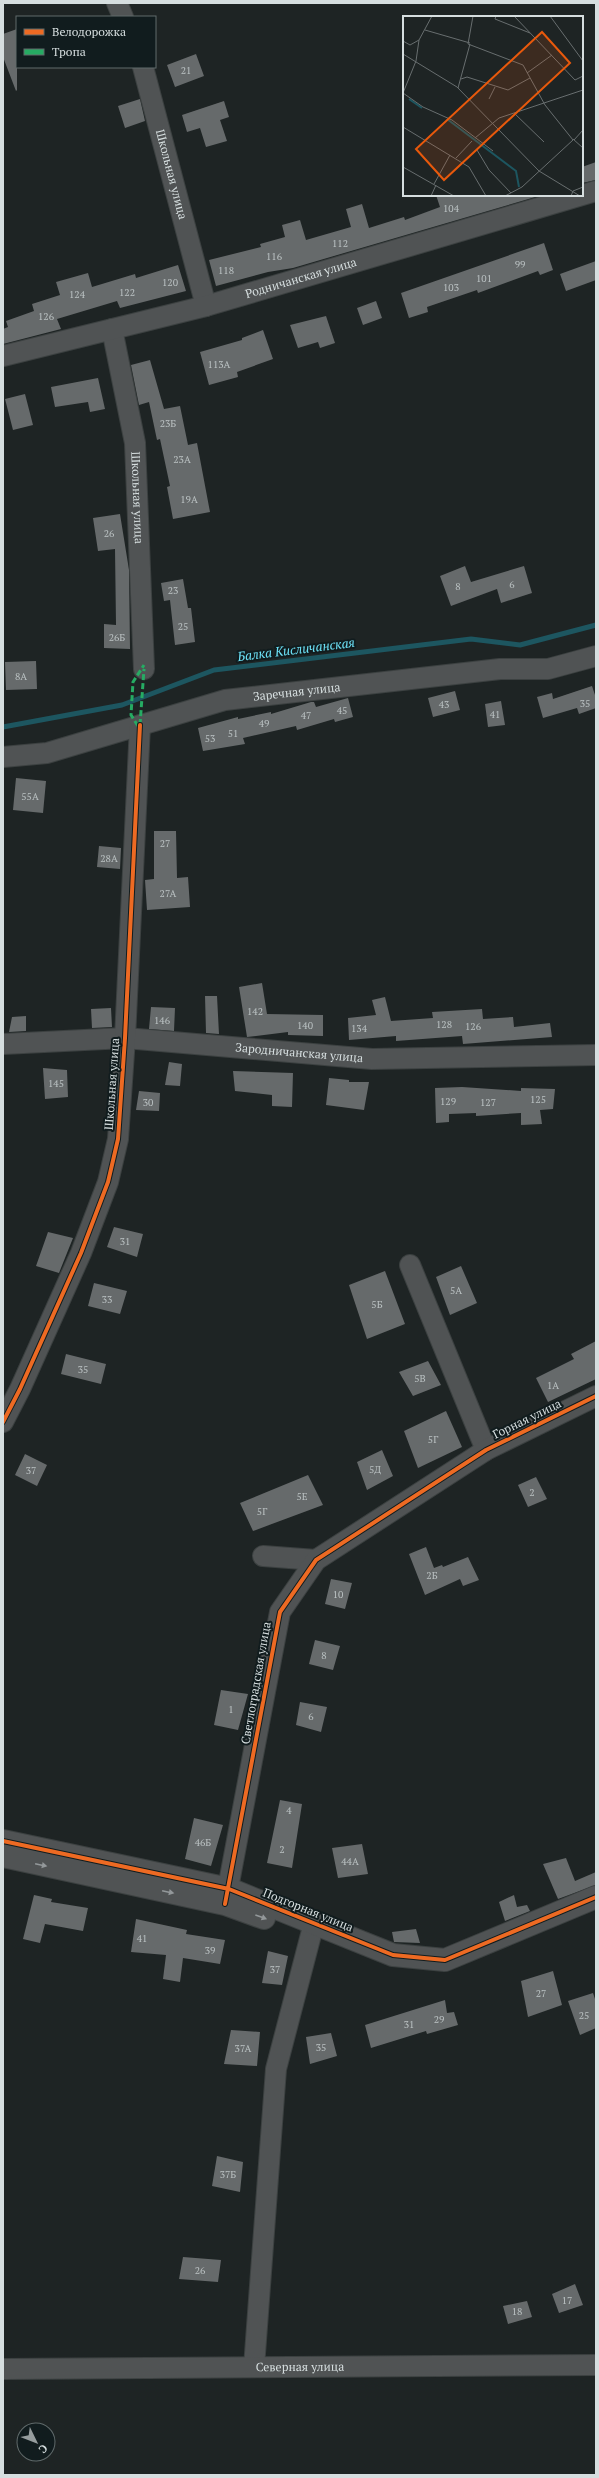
<svg xmlns="http://www.w3.org/2000/svg" width="599" height="2478" viewBox="0 0 599 2478" font-family="'PT Serif',serif">
  <style>
    .lines { fill: none; stroke-linecap: round; stroke-linejoin: round }
    .stream { stroke: #1d5660; stroke-width: 5 }
    .building { fill: #666a6b }
    .minor-casing { stroke: #3c4141; stroke-width: 22 }
    .tertiary-casing { stroke: #3c4141; stroke-width: 24 }
    .minor { stroke: #505354; stroke-width: 20 }
    .tertiary { stroke: #505354; stroke-width: 22 }
    .quiet { stroke: #26ab63; stroke-width: 3; stroke-dasharray: 6 3; stroke-linecap: butt }
    .cycleway-casing { stroke: #111c1e; stroke-width: 6 }
    .cycleway { stroke: #ed6a23; stroke-width: 4 }
    .oneway { fill: #93989a }
    .labels { text-anchor: middle; stroke-width: 4; stroke-linejoin: round; paint-order: stroke }
    .number-label { font-size: 10px; fill: #bac1c2 }
    .street-label { font-size: 12px; fill: #d6dedf; stroke: #111c1e }
    .water-label { font-size: 13px; font-style: italic; fill: #6de2f7; stroke: #111c1e }
    .inset-river { fill: none; stroke: #1d5660; stroke-width: 2 }
    .inset-road { fill: none; stroke: #686e6f; stroke-width: 1 }
    .view { fill: #e8590c; fill-opacity: 0.15; stroke: #e8590c; stroke-width: 2 }
    .inset-edge { fill: none; stroke: #d6dedf; stroke-width: 2 }
  </style>
  <rect width="100%" height="100%" fill="#1e2424"/>
  <g class="lines">
    <path class="stream" d="M 3,727 L 122,705 L 214,670 L 471,639 L 520,645 L 596,625"/>
  </g>
  <path class="building" d="M 17,29 L 17,90 L 16,91 L 3,57 L 3,34 Z
    M 196,54 L 204,76 L 175,87 L 167,65 Z
    M 140,99 L 145,121 L 125,128 L 118,106 Z
    M 224,101 L 229,117 L 220,120 L 227,141 L 206,147 L 200,128 L 187,132 L 182,115 Z
    M 596,162 L 596,180 L 582,183 L 582,167 Z
    M 436,195 L 542,195 L 293,268 L 268,272 L 216,286 L 209,260 L 261,247 L 260,244 L 285,237 L 282,225 L 300,220 L 306,240 L 351,227 L 346,209 L 362,204 L 369,228 L 404,217 L 405,220 L 440,207 Z
    M 544,243 L 553,270 L 540,275 L 538,271 L 478,293 L 477,290 L 427,307 L 428,312 L 409,318 L 401,293 Z
    M 596,261 L 596,280 L 566,291 L 560,274 Z
    M 178,265 L 186,291 L 120,308 L 117,301 L 57,319 L 61,329 L 3,344 L 3,329 L 8,327 L 6,321 L 34,311 L 32,304 L 60,295 L 56,282 L 88,273 L 92,287 L 135,274 L 136,278 Z
    M 376,301 L 382,318 L 363,325 L 357,308 Z
    M 326,316 L 335,343 L 320,348 L 318,342 L 298,348 L 290,325 Z
    M 263,330 L 273,359 L 237,372 L 238,377 L 209,385 L 200,352 L 242,340 L 242,338 Z
    M 150,360 L 164,409 L 180,406 L 188,445 L 197,443 L 210,512 L 173,519 L 167,487 L 170,486 L 160,439 L 157,440 L 149,402 L 139,405 L 131,365 Z
    M 98,378 L 105,409 L 90,412 L 88,402 L 55,407 L 51,387 Z
    M 25,394 L 33,425 L 13,430 L 5,399 Z
    M 120,514 L 129,570 L 130,649 L 104,648 L 104,624 L 116,625 L 115,549 L 98,551 L 93,518 Z
    M 465,566 L 471,582 L 524,566 L 532,593 L 501,603 L 497,589 L 451,606 L 440,576 Z
    M 183,579 L 188,608 L 191,608 L 195,642 L 175,645 L 170,600 L 164,601 L 161,583 Z
    M 36,661 L 37,689 L 6,690 L 5,662 Z
    M 592,686 L 596,698 L 596,708 L 579,714 L 577,708 L 543,718 L 537,697 L 552,693 L 553,699 Z
    M 455,691 L 460,710 L 433,717 L 428,698 Z
    M 348,698 L 353,717 L 335,722 L 334,719 L 297,730 L 296,726 L 243,738 L 245,744 L 203,751 L 198,728 L 238,717 L 238,719 L 271,712 L 271,714 L 311,702 L 314,702 L 316,707 Z
    M 501,701 L 505,725 L 488,727 L 485,704 Z
    M 16,778 L 46,781 L 43,813 L 13,810 Z
    M 154,831 L 176,831 L 177,878 L 188,877 L 190,907 L 147,910 L 145,880 L 154,879 Z
    M 99,846 L 121,848 L 120,869 L 97,867 Z
    M 262,983 L 267,1014 L 323,1015 L 323,1036 L 288,1035 L 288,1032 L 247,1037 L 239,987 Z
    M 205,996 L 217,996 L 219,1034 L 206,1033 Z
    M 385,997 L 391,1021 L 433,1018 L 432,1012 L 482,1009 L 483,1019 L 513,1017 L 514,1027 L 550,1023 L 552,1037 L 463,1044 L 462,1036 L 396,1041 L 396,1036 L 349,1040 L 348,1018 L 376,1015 L 372,1000 Z
    M 151,1007 L 175,1008 L 174,1031 L 149,1029 Z
    M 111,1008 L 112,1027 L 92,1028 L 91,1009 Z
    M 26,1016 L 26,1031 L 9,1032 L 12,1017 Z
    M 169,1062 L 182,1064 L 180,1086 L 165,1085 Z
    M 43,1068 L 67,1070 L 68,1097 L 45,1099 Z
    M 233,1071 L 293,1073 L 292,1107 L 272,1106 L 272,1095 L 235,1091 Z
    M 329,1078 L 349,1080 L 349,1082 L 369,1082 L 364,1110 L 326,1105 Z
    M 462,1087 L 521,1091 L 521,1088 L 555,1089 L 553,1109 L 540,1110 L 542,1124 L 521,1125 L 521,1113 L 476,1116 L 476,1113 L 449,1114 L 449,1122 L 436,1123 L 435,1088 Z
    M 139,1091 L 160,1093 L 159,1111 L 136,1110 Z
    M 114,1227 L 143,1234 L 137,1257 L 107,1247 Z
    M 48,1232 L 73,1238 L 59,1273 L 36,1266 Z
    M 461,1266 L 477,1303 L 450,1315 L 436,1277 Z
    M 385,1271 L 405,1324 L 367,1339 L 349,1285 Z
    M 94,1283 L 127,1291 L 120,1314 L 88,1306 Z
    M 596,1341 L 596,1379 L 548,1402 L 536,1378 L 574,1359 L 571,1354 Z
    M 66,1354 L 106,1364 L 101,1384 L 61,1374 Z
    M 428,1361 L 441,1385 L 413,1396 L 399,1372 Z
    M 446,1411 L 462,1447 L 418,1468 L 404,1431 Z
    M 382,1450 L 393,1476 L 367,1490 L 357,1462 Z
    M 25,1454 L 47,1465 L 37,1486 L 15,1475 Z
    M 308,1475 L 323,1505 L 253,1531 L 240,1503 Z
    M 536,1477 L 547,1499 L 528,1507 L 518,1485 Z
    M 426,1547 L 434,1568 L 442,1565 L 443,1567 L 468,1557 L 479,1580 L 463,1586 L 460,1579 L 425,1595 L 409,1554 Z
    M 331,1579 L 352,1583 L 345,1609 L 325,1604 Z
    M 315,1640 L 340,1646 L 333,1670 L 309,1664 Z
    M 221,1690 L 248,1694 L 238,1730 L 214,1725 Z
    M 300,1702 L 327,1707 L 321,1732 L 296,1725 Z
    M 280,1800 L 302,1804 L 292,1868 L 267,1863 Z
    M 194,1818 L 223,1825 L 211,1866 L 185,1859 Z
    M 362,1844 L 368,1874 L 338,1878 L 332,1848 Z
    M 566,1858 L 575,1881 L 596,1872 L 596,1885 L 558,1899 L 543,1864 Z
    M 34,1895 L 52,1899 L 51,1902 L 88,1908 L 83,1931 L 45,1924 L 40,1943 L 23,1939 Z
    M 514,1895 L 517,1907 L 527,1905 L 530,1911 L 505,1921 L 499,1902 Z
    M 136,1919 L 187,1930 L 186,1934 L 225,1940 L 220,1964 L 183,1958 L 180,1982 L 163,1979 L 166,1955 L 131,1952 Z
    M 416,1929 L 420,1943 L 394,1942 L 392,1932 Z
    M 268,1951 L 288,1956 L 282,1985 L 262,1983 Z
    M 553,1971 L 562,2005 L 528,2017 L 521,1981 Z
    M 593,1993 L 596,2002 L 596,2028 L 580,2035 L 568,2001 Z
    M 445,2000 L 447,2013 L 454,2012 L 458,2025 L 427,2034 L 426,2031 L 371,2048 L 365,2025 Z
    M 231,2030 L 260,2032 L 257,2066 L 224,2064 Z
    M 331,2033 L 337,2056 L 310,2064 L 306,2037 Z
    M 217,2156 L 243,2162 L 240,2192 L 212,2186 Z
    M 183,2257 L 221,2260 L 218,2282 L 179,2279 Z
    M 575,2284 L 583,2305 L 559,2313 L 552,2294 Z
    M 527,2301 L 532,2317 L 508,2324 L 503,2306 Z"/>
  <g class="lines">
    <g class="minor-casing">
      <g id="minor">
        <path d="M 117,3 L 123,17"/>
        <path id="s1" d="M 143,67 L 206,306"/>
        <path id="s2" d="M 112,329 L 135,443 L 144,669"/>
        <path id="s3" d="M 3,356 L 206,306 L 596,191"/>
        <path id="s4" d="M 3,757 L 47,753 L 225,700 L 500,669 L 548,669 L 596,656"/>
        <path id="s5" d="M 3,1044 L 125,1038 L 372,1059 L 596,1055"/>
        <path d="M 410,1265 L 486,1450"/>
        <path d="M 3,1422 L 20,1389 L 81,1253 L 108,1182 L 118,1139 L 125,1038 L 140,725"/>
        <path d="M 263,1556 L 316,1560"/>
        <path d="M 225,1904 L 280,1612 L 316,1560 L 486,1450 L 596,1396"/>
        <path d="M 254,2367 L 276,2069 L 314,1923"/>
        <path id="s6" d="M 3,2369 L 596,2365"/>
      </g>
    </g>
    <g class="tertiary-casing">
      <path id="tertiary" d="M 3,1841 L 229,1889 L 393,1955 L 445,1960 L 596,1897
        M 3,1856 L 225,1904 L 264,1918"/>
    </g>
    <use href="#minor" class="minor"/>
    <use href="#tertiary" class="tertiary"/>
    <path class="quiet" d="M 140,725 L 144,669
      M 138,726 L 131,715 L 133,682 L 144,665"/>
    <g class="cycleway-casing">
      <path id="cycleway" d="M 3,1422 L 20,1389 L 81,1253 L 108,1182 L 118,1139 L 125,1038 L 140,725
        M 3,1841 L 229,1889 L 393,1955 L 445,1960 L 596,1897
        M 225,1904 L 280,1612 L 316,1560 L 486,1450 L 596,1396"/>
    </g>
    <use href="#cycleway" class="cycleway"/>
  </g>
  <defs><path id="oneway-solid" d="M-6-.8H1V-3.2L6.5 0L1 3.2V.8H-6Z"/></defs>
  <g class="oneway">
    <use href="#oneway-solid" transform="translate(41 1865) rotate(12)"/>
    <use href="#oneway-solid" transform="translate(168 1892) rotate(12)"/>
    <use href="#oneway-solid" transform="translate(261 1917) rotate(20)"/>
  </g>
  <g class="labels">
    <g class="number-label">
      <text x="186" y="74">21</text>
      <text x="451" y="212">104</text>
      <text x="340" y="247">112</text>
      <text x="274" y="260">116</text>
      <text x="520" y="268">99</text>
      <text x="226" y="274">118</text>
      <text x="484" y="282">101</text>
      <text x="170" y="286">120</text>
      <text x="451" y="291">103</text>
      <text x="127" y="296">122</text>
      <text x="77" y="298">124</text>
      <text x="46" y="320">126</text>
      <text x="219" y="368">113А</text>
      <text x="168" y="427">23Б</text>
      <text x="182" y="463">23А</text>
      <text x="189" y="503">19А</text>
      <text x="109" y="537">26</text>
      <text x="512" y="588">6</text>
      <text x="458" y="590">8</text>
      <text x="173" y="594">23</text>
      <text x="183" y="630">25</text>
      <text x="117" y="641">26Б</text>
      <text x="21" y="680">8А</text>
      <text x="585" y="707">35</text>
      <text x="444" y="708">43</text>
      <text x="342" y="714">45</text>
      <text x="495" y="718">41</text>
      <text x="306" y="719">47</text>
      <text x="264" y="727">49</text>
      <text x="233" y="737">51</text>
      <text x="210" y="742">53</text>
      <text x="30" y="800">55А</text>
      <text x="165" y="847">27</text>
      <text x="109" y="862">28А</text>
      <text x="168" y="897">27А</text>
      <text x="255" y="1015">142</text>
      <text x="162" y="1024">146</text>
      <text x="444" y="1028">128</text>
      <text x="305" y="1029">140</text>
      <text x="473" y="1030">126</text>
      <text x="359" y="1032">134</text>
      <text x="56" y="1087">145</text>
      <text x="538" y="1103">125</text>
      <text x="448" y="1105">129</text>
      <text x="148" y="1106">30</text>
      <text x="488" y="1106">127</text>
      <text x="125" y="1245">31</text>
      <text x="456" y="1294">5А</text>
      <text x="107" y="1303">33</text>
      <text x="377" y="1308">5Б</text>
      <text x="83" y="1373">35</text>
      <text x="420" y="1382">5В</text>
      <text x="553" y="1389">1А</text>
      <text x="433" y="1443">5Г</text>
      <text x="375" y="1473">5Д</text>
      <text x="31" y="1474">37</text>
      <text x="532" y="1496">2</text>
      <text x="302" y="1500">5Е</text>
      <text x="262" y="1515">5Г</text>
      <text x="432" y="1579">2Б</text>
      <text x="338" y="1598">10</text>
      <text x="324" y="1659">8</text>
      <text x="231" y="1713">1</text>
      <text x="311" y="1720">6</text>
      <text x="289" y="1814">4</text>
      <text x="203" y="1846">46Б</text>
      <text x="282" y="1853">2</text>
      <text x="350" y="1865">44А</text>
      <text x="142" y="1942">41</text>
      <text x="210" y="1954">39</text>
      <text x="275" y="1973">37</text>
      <text x="541" y="1997">27</text>
      <text x="584" y="2019">25</text>
      <text x="439" y="2023">29</text>
      <text x="409" y="2028">31</text>
      <text x="321" y="2051">35</text>
      <text x="243" y="2052">37А</text>
      <text x="228" y="2178">37Б</text>
      <text x="200" y="2274">26</text>
      <text x="567" y="2304">17</text>
      <text x="517" y="2315">18</text>
    </g>
    <g class="street-label">
      <text dy="4" stroke="none"><textPath href="#s1" startOffset="111">Школьная улица</textPath></text>
      <text dy="4" stroke="none"><textPath href="#s3" startOffset="308">Родничанская улица</textPath></text>
      <text dy="4" stroke="none"><textPath href="#s2" startOffset="171">Школьная улица</textPath></text>
      <text dy="4" stroke="none"><textPath href="#s4" startOffset="302">Заречная улица</textPath></text>
      <text dy="4" stroke="none"><textPath href="#s5" startOffset="297">Зародничанская улица</textPath></text>
      <text transform="translate(112 1084) rotate(-86)" y="4">Школьная улица</text>
      <text transform="translate(527 1419) rotate(-26)" y="4">Горная улица</text>
      <text transform="translate(256 1683) rotate(-80)" y="4">Светлоградская улица</text>
      <text transform="translate(308 1910) rotate(22)" y="4">Подгорная улица</text>
      <text dy="4" stroke="none"><textPath href="#s6" startOffset="297">Северная улица</textPath></text>
    </g>
    <g class="water-label">
      <text transform="translate(296 649) rotate(-7)" y="5">Балка Кисличанская</text>
    </g>
  </g>
  <g transform="translate(403 16)">
    <rect width="180" height="180" fill="#1e2424"/>
    <path class="inset-river" d="M 6,83 L 19,92M 44,103 L 113,155 L 116,171"/>
    <path class="inset-road" d="M 29,0 L 16,24 L 13,45 L 0,77 L 20,91 L 49,104 L 90,135M 70,0 L 65,28 L 120,49 L 142,89 L 170,124 L 119,171 L 102,180M 93,0 L 92,3 L 127,17M 111,0 L 172,64 L 180,60M 147,0 L 180,45M 22,14 L 67,27M 0,25 L 7,29 L 16,24M 0,38 L 54,71 L 136,155 L 177,180M 124,57 L 149,39M 58,63 L 64,61 L 105,74 L 127,62M 55,72 L 67,28M 86,83 L 92,71M 111,97 L 141,126M 0,111 L 66,151 L 83,180M 72,122 L 96,102 L 180,74M 170,123 L 180,132M 171,124 L 180,114M 74,134 L 86,154 L 108,177M 53,142 L 69,125M 0,151 L 51,180M 31,168 L 47,139M 28,180 L 33,169M 168,180 L 170,175 L 180,171"/>
    <path class="view" d="M 139,16 L 167,47 L 41,164 L 13,133 Z"/>
    <rect width="180" height="180" class="inset-edge"/>
  </g>
  <rect width="599" height="2478" fill="none" stroke="#d6dedf" stroke-width="8"/>
  <rect x="16" y="16" width="140" height="52" fill="#111c1e" stroke="#606a6b"/>
  <rect x="24" y="29" width="20" height="6" fill="#ed6a23" stroke="#606a6b"/>
  <text x="52" y="36" font-size="12" fill="#d6dedf">Велодорожка</text>
  <rect x="24" y="49" width="20" height="6" fill="#26ab63" stroke="#606a6b"/>
  <text x="52" y="56" font-size="12" fill="#d6dedf">Тропа</text>
  <g transform="translate(36 2442) rotate(133)"><circle r="19" fill="#111c1e" stroke="#606a6b"/>
  <path d="M0-3L7 15L0 10L-7 15Z" fill="#969d9e"/>
  <text y="-6" font-size="11" font-weight="bold" text-anchor="middle" fill="#d6dedf">С</text>
  </g>
</svg>
